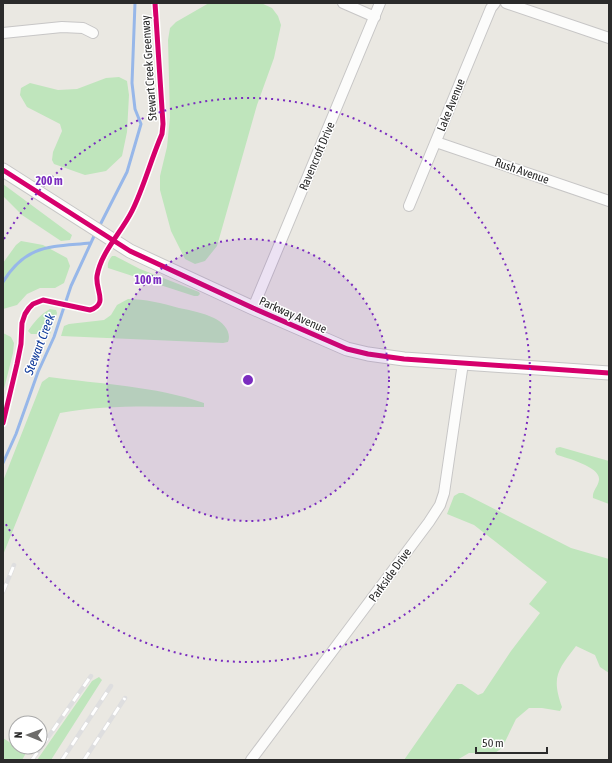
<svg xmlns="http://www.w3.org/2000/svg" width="612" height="763" viewBox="0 0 612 763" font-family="'Asap Condensed',sans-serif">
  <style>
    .green { fill: #bfe5bc }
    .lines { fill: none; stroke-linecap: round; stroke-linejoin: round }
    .stream { stroke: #97b7e9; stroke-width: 3 }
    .minor-casing { stroke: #c7c6c6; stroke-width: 12 }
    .tertiary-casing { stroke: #c7c6c6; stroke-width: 15 }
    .minor { stroke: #fcfcfb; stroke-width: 10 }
    .tertiary { stroke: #fcfcfb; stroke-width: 13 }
    .rail-casing { stroke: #dededf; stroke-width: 4.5 }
    .rail { stroke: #fff; stroke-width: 3; stroke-dasharray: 9; stroke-linecap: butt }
    .cycleway-casing { stroke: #fff; stroke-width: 8 }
    .cycleway { stroke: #d6006c; stroke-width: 5 }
    .ring { fill: none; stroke: #7b2cbf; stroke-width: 2; stroke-dasharray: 2 4 }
    .labels { text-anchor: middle; stroke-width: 3; stroke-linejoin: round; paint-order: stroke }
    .street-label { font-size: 12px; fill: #2b2b2b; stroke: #fff }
    .water-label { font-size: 13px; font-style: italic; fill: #113b9a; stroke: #fff }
    .centre { fill: #7b2cbf; stroke: #fff; stroke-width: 2 }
    .ring-label { font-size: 12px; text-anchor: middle; font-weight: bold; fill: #7b2cbf; stroke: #fff; stroke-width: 3; stroke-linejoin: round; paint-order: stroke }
  </style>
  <rect width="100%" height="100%" fill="#eae8e2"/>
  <path class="green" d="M 209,3 L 261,3 L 272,8 L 278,16 L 281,25 L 274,58 L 257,105 L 217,246 L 205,261 L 195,264 L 185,259 L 171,231 L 160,190 L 160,176 L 167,147 L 170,117 L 168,40 L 170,28 L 176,22 Z
    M 119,77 L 127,81 L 129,95 L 127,132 L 122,156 L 106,171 L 85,175 L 54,164 L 52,160 L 53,152 L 62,131 L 60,124 L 27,107 L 20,95 L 21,88 L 30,83 L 58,90 L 77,89 L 106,78 Z
    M 3,184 L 72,235 L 70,240 L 61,241 L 22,215 L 3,196 Z
    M 21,241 L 43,245 L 67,258 L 70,266 L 64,283 L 55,288 L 40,288 L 27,294 L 17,305 L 3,309 L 3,263 L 16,245 Z
    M 112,256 L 115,256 L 140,269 L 199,292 L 200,294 L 198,296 L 194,296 L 108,268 C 107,263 109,260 112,256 Z
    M 128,299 C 145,299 162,303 179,308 C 191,310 203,313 214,318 C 223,322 232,332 228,342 L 223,343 L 61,336 L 64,326 L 69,324 L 104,320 L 111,315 L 117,305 Z
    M 50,309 L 56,310 L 57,313 L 50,334 L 31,334 L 28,331 C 34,322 41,314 50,309 Z
    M 3,333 L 11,337 L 14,343 L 13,353 L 3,393 Z
    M 49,377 C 100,384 155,386 204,403 L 204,407 C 156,407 108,404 60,413 L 3,555 L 3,481 L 42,382 Z
    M 560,447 L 609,461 L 609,504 L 593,498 C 592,491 598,487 599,480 C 601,467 567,458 557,455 L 555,452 L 556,448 Z
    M 459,493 L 463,493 L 571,548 L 609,559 L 609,673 L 600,667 L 595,655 L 576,646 C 558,670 551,676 562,707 L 560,711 L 542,708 L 529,708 L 516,719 L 502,748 L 495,753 L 469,753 L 457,760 L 404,760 L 457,684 L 462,684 L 478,695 L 483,693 L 511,651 L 540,613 L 529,604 L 547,582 L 474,525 L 447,514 L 454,496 Z
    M 99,677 L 102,680 L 51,760 L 37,760 L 92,681 Z
    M 3,738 L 26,753 L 22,760 L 3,760 Z"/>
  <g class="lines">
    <path class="stream" d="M 99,227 L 127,172 L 141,124 L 135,109 L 132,83 L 135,3
      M 3,282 C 26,244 51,247 90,243
      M 3,463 L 16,434 L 38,372 L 54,337 L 71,286 L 95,234"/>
    <g class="minor-casing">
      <path id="minor" d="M 343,3 L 375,17
        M 506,3 L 609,38
        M 3,33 L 62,27 L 83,28 L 93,33
        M 436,142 L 609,201
        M 409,206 L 491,8 L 495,3
        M 253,308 L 380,3
        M 251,760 C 310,680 370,602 429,522 L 440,505 L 444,493 L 463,363"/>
    </g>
    <g class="tertiary-casing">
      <path id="tertiary" d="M 3,170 L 130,251 L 253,308 L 347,349 L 368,354 L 404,359 L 609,373"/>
    </g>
    <use href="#minor" class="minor"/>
    <use href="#tertiary" class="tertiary"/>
    <g class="rail-casing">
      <path id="rail" d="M 3,592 L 14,565
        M 32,760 L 91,676
        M 62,760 L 111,686
        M 84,760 L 125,698"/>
    </g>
    <use href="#rail" class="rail"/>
    <g class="cycleway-casing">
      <path id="cycleway" d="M 3,170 L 130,251 L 253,308 L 347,349 L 368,354 L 404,359 L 609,373
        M 3,423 L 17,364 L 21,344 L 22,323 L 25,314 L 29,308 L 33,304 L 43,300 L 90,310 C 109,304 95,290 97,276 C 101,252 121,233 132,211 C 144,187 151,159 162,134 L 163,124 L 155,3"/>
    </g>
    <use href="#cycleway" class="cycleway"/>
  </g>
  <circle cx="248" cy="380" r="141" fill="#7b2cbf" fill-opacity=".12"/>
  <g class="ring">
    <circle cx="248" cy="380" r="141"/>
    <path d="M4 239A282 282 0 1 1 4 521"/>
  </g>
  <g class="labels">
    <g class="street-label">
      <text transform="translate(149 68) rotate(-94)" y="4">Stewart Creek Greenway</text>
      <text transform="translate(451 105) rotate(-68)" y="4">Lake Avenue</text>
      <text transform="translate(317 156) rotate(-67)" y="4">Ravencroft Drive</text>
      <text transform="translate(522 171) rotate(19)" y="4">Rush Avenue</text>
      <text transform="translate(293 315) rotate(24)" y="4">Parkway Avenue</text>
      <text transform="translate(390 575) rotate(-54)" y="4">Parkside Drive</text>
    </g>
    <g class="water-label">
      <text transform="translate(39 344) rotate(-69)" y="5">Stewart Creek</text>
    </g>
  </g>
  <circle cx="248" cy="380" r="6" class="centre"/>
  <g class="ring-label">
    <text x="49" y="185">200 m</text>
    <text x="148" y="284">100 m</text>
  </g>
  <rect width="612" height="763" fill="none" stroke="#2b2b2b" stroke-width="8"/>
  <g transform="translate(28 735) rotate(271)"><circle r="19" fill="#ffffff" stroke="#aaaaaa"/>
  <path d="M0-3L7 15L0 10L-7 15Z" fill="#6e6d6b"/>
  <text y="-6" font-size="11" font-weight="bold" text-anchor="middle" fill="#2b2b2b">N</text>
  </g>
  <path d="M476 747v6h71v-6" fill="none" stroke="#2b2b2b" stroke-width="2"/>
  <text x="482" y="747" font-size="12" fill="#2b2b2b" stroke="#ffffff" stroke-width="3" paint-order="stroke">50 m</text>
</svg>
